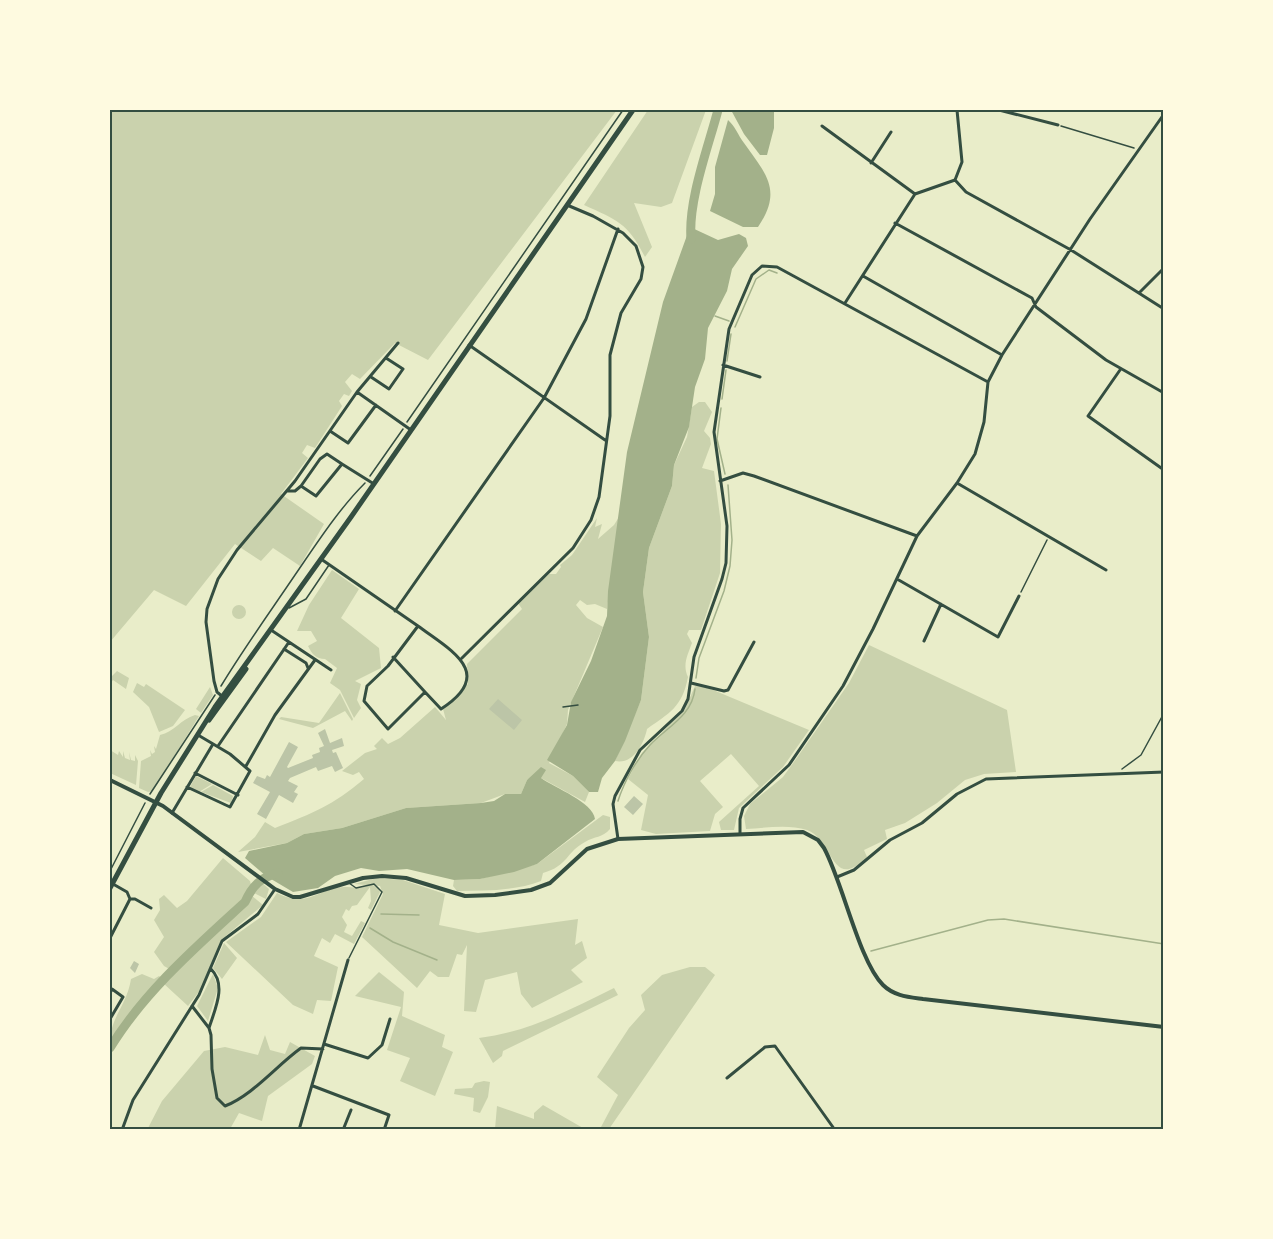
<svg xmlns="http://www.w3.org/2000/svg" width="1273" height="1239" viewBox="0 0 1273 1239" font-family="Roboto,sans-serif">
  <style>
    .green { fill: #cad2ad }
    .water { fill: #a3b18a }
    .lines { fill: none; stroke-linecap: round; stroke-linejoin: round }
    .stream { stroke: #a3b18a; stroke-width: 1.5 }
    .river { stroke: #a3b18a; stroke-width: 9 }
    .building { fill: #bcc5a7 }
    .path { stroke: #344e41; stroke-width: 1.5 }
    .service { stroke: #344e41; stroke-width: 1.5 }
    .minor { stroke: #344e41; stroke-width: 3 }
    .tertiary { stroke: #344e41; stroke-width: 4 }
    .primary { stroke: #344e41; stroke-width: 5 }
    .neatline { fill: none; stroke: #344e41; stroke-width: 2 }
  </style>
  <rect width="100%" height="100%" fill="#e9edc9"/>
  <path class="green" d="M 110,110 L 617,110 L 428,360 L 395,343 L 360,379 L 352,374 L 345,382 L 352,391 L 349,396 L 344,394 L 339,401 L 342,406 L 315,448 L 307,445 L 302,453 L 308,458 L 281,494 L 324,524 L 300,566 L 273,548 L 261,561 L 235,544 L 186,606 L 154,590 L 110,642 Z
    M 648,110 L 706,110 L 672,203 L 661,207 L 634,203 L 652,247 L 645,257 C 628,223 617,220 584,205 Z
    M 699,402 L 705,402 L 712,412 L 704,431 L 710,438 L 711,444 L 702,468 L 714,471 L 721,524 L 720,573 L 701,630 L 689,630 L 687,634 L 692,643 C 688,654 682,665 688,677 C 682,708 669,713 647,729 C 644,744 633,765 615,761 L 641,700 L 649,637 L 643,592 L 649,548 L 672,486 L 674,465 L 687,437 L 692,407 Z
    M 619,517 L 607,609 L 595,604 L 587,605 L 580,600 L 576,605 L 587,618 L 603,627 L 568,710 L 567,724 L 549,763 L 573,776 L 589,792 L 585,802 L 541,778 L 532,777 L 527,780 L 521,794 L 505,794 L 481,803 L 406,808 L 342,828 L 304,834 L 287,843 L 238,852 L 255,837 L 265,822 L 275,828 C 313,813 332,806 364,779 L 359,772 L 353,775 L 342,771 L 365,753 L 377,749 L 374,746 L 382,738 L 388,744 L 400,738 L 435,707 L 446,720 L 443,709 L 468,684 L 467,664 L 522,609 L 518,603 L 549,574 L 556,574 L 561,567 L 560,565 L 572,555 L 597,518 L 595,527 L 602,524 L 598,539 L 614,525 Z
    M 332,570 L 359,589 L 341,618 L 379,648 L 381,668 L 355,681 L 361,684 L 357,700 L 361,708 L 354,718 L 340,690 L 330,683 L 337,668 L 325,659 C 316,659 312,654 308,646 L 317,641 L 311,631 L 297,631 L 309,605 Z
    M232 612a7 7 0 1 1 14 0a7 7 0 1 1-14 0Z
    M 869,645 L 1007,710 L 1016,772 L 984,774 L 965,780 L 937,803 L 905,823 L 885,830 L 887,839 L 864,850 L 867,857 C 863,862 858,865 852,868 C 832,877 828,837 807,830 C 788,824 766,828 746,829 L 744,816 L 750,804 L 783,777 L 796,759 L 849,683 Z
    M 117,671 L 129,678 L 126,689 L 113,680 L 110,684 L 110,678 Z
    M 137,683 L 144,687 L 146,684 L 185,710 L 173,726 L 159,732 L 149,707 L 133,692 Z
    M 695,686 L 706,687 L 809,730 L 783,767 L 739,808 L 734,830 L 721,830 L 719,822 L 759,786 L 731,754 L 700,781 L 723,807 L 715,814 L 710,831 L 656,834 L 641,830 L 648,795 L 628,779 L 642,753 L 685,709 Z
    M 210,687 L 213,695 L 201,713 L 196,709 Z
    M 340,693 L 353,719 L 352,721 L 345,711 L 313,728 L 279,719 L 281,717 L 319,723 Z
    M 195,715 L 199,716 L 153,791 L 148,792 L 139,788 L 141,761 L 151,756 L 150,750 L 152,754 L 155,752 L 154,746 L 156,749 L 160,735 C 174,732 181,719 195,715 Z
    M 110,750 L 118,755 L 119,751 L 123,757 L 123,751 L 125,758 L 130,760 L 129,752 L 131,760 L 135,761 L 135,755 L 138,761 L 136,785 L 110,773 Z
    M 196,776 L 212,784 L 199,792 L 190,787 Z
    M 213,785 L 233,796 L 231,803 L 201,792 Z
    M 603,815 L 610,817 L 610,829 C 602,838 595,836 585,842 C 566,852 568,866 543,873 L 541,881 C 515,891 485,891 457,891 L 453,886 L 454,880 L 480,879 L 537,864 Z
    M 223,858 L 250,881 L 251,885 L 242,901 L 171,970 L 164,966 L 154,952 L 164,937 L 154,920 L 160,910 L 159,899 L 164,895 L 177,908 L 187,901 Z
    M 377,878 L 403,880 L 445,894 L 439,925 L 478,933 L 578,919 L 575,945 L 582,941 L 587,958 L 571,970 L 583,982 L 532,1008 L 521,994 L 517,972 L 485,980 L 476,1012 L 464,1011 L 467,945 L 462,955 L 457,954 L 449,977 L 438,977 L 430,971 L 417,988 L 362,937 L 383,894 L 380,886 L 354,884 Z
    M 261,882 L 269,889 L 266,899 L 252,892 Z
    M 370,885 L 378,887 L 380,892 L 371,910 L 368,908 L 371,901 L 370,887 L 357,905 L 352,906 L 349,911 L 346,909 L 342,917 L 347,925 L 344,932 L 352,936 L 361,921 L 365,923 L 354,944 L 335,934 L 330,943 L 322,938 L 314,956 L 338,967 L 331,1001 L 317,1000 L 313,1014 L 293,1005 L 226,942 L 261,917 L 277,893 C 309,910 321,885 347,887 C 358,888 358,889 370,885 Z
    M 251,895 L 263,905 L 221,940 L 201,989 L 188,1006 L 163,983 L 247,904 Z
    M 224,943 L 237,958 L 222,979 L 213,968 Z
    M 690,967 L 705,967 L 715,975 L 609,1129 L 495,1129 L 497,1106 L 534,1119 L 534,1113 L 543,1105 L 583,1128 L 601,1127 L 618,1095 L 597,1077 L 629,1028 L 645,1010 L 641,995 L 662,975 Z
    M 379,972 L 404,992 L 402,1016 L 445,1035 L 442,1047 L 453,1052 L 435,1096 L 400,1081 L 410,1058 L 387,1050 L 401,1007 L 355,996 Z
    M 142,974 L 154,979 L 159,976 L 163,979 L 120,1028 L 110,1045 C 109,1018 127,1006 131,979 Z
    M 213,974 L 218,988 L 208,1021 L 197,1006 Z
    M 614,988 L 618,995 L 503,1051 L 502,1056 L 493,1063 L 479,1038 C 529,1032 569,1010 614,988 Z
    M 265,1035 L 270,1050 L 285,1054 L 290,1042 L 315,1056 L 312,1064 L 268,1096 L 262,1121 L 239,1113 L 230,1129 L 147,1130 L 162,1101 L 204,1051 L 225,1047 L 258,1055 Z
    M 484,1081 L 490,1082 L 488,1097 L 480,1113 L 473,1111 L 474,1098 L 454,1094 L 455,1089 L 472,1088 L 475,1083 Z"/>
  <path class="water" d="M 731,110 L 774,110 L 774,128 L 767,155 L 760,155 L 744,134 Z
    M 728,120 C 735,126 738,135 744,143 C 766,174 783,190 758,227 L 743,227 L 710,211 L 715,194 L 715,167 Z
    M 690,227 L 718,240 L 739,234 L 746,238 L 748,246 L 732,269 L 727,291 L 708,328 L 705,359 L 695,387 L 689,427 L 674,465 L 672,486 L 649,548 L 643,592 L 649,637 L 641,700 L 625,741 L 615,761 L 602,778 L 598,792 L 589,792 L 573,776 L 547,760 L 567,725 L 571,702 L 591,661 L 607,616 L 608,591 L 627,452 L 663,302 Z
    M 541,767 L 546,770 L 541,778 C 555,788 593,802 595,819 L 537,864 L 514,872 L 480,879 L 454,880 L 407,869 L 379,871 L 361,868 L 335,876 L 318,888 L 293,892 L 266,876 L 245,858 L 249,851 L 287,843 L 304,834 L 342,828 L 406,808 L 481,803 L 494,801 L 505,794 L 521,794 L 527,780 Z"/>
  <g class="lines">
    <path class="stream" d="M 715,316 L 729,321
      M 735,327 L 756,279 L 769,270 L 777,273
      M 727,361 L 731,334
      M 722,399 L 726,370
      M 721,408 L 717,439 L 725,474
      M 696,678 L 699,658 L 724,591 L 730,566 L 732,540 L 728,485
      M 618,801 C 624,782 636,760 650,745 C 667,727 692,716 695,689
      M 381,914 L 419,915
      M 370,928 L 393,942 L 437,960
      M 871,951 L 988,920 L 1004,919 L 1164,944"/>
    <path class="river" d="M 691,239 C 688,200 708,148 718,110
      M 110,1048 C 144,992 197,946 245,902 C 252,886 261,877 278,873"/>
  </g>
  <path class="building" d="M 498,699 L 522,720 L 514,730 L 489,709 Z
    M 325,729 L 330,743 L 342,738 L 344,746 L 332,750 L 333,753 L 336,752 L 343,768 L 335,772 L 332,766 L 318,771 L 316,767 L 290,778 L 288,781 L 298,786 L 294,792 L 298,794 L 293,803 L 279,795 L 266,819 L 257,814 L 270,792 L 253,783 L 257,776 L 265,779 L 267,775 L 270,777 L 289,742 L 298,747 L 287,767 L 288,768 L 313,758 L 312,755 L 320,752 L 319,748 L 324,746 L 318,733 Z
    M 634,796 L 643,804 L 633,815 L 624,807 Z
    M 134,961 L 139,964 L 135,973 L 130,968 Z"/>
  <g class="lines">
    <path class="path" d="M 1061,126 L 1134,148
      M 407,422 L 623,110
      M 370,476 L 403,429
      M 1021,592 L 1047,540
      M 221,686 C 244,648 270,612 295,575 C 317,543 338,510 365,483
      M 563,707 L 578,705
      M 1122,769 L 1141,755 L 1164,713
      M 150,794 L 215,695
      M 110,871 L 145,803"/>
    <path class="service" d="M 289,608 L 306,599 L 329,565
      M 349,958 L 382,892 L 374,884 L 356,888 L 349,883"/>
    <path class="minor" d="M 999,110 L 1058,125
      M 822,126 L 915,194
      M 871,163 L 891,132
      M 955,180 L 966,192 L 1071,250 L 1164,309
      M 955,180 L 962,162 L 957,110
      M 895,223 L 1032,298 L 1036,307 L 1106,360 L 1164,393
      M 863,276 L 1002,355
      M 1139,293 L 1164,268
      M 845,303 L 915,194 L 955,180
      M 469,345 L 605,440
      M 723,365 L 760,377
      M 1120,370 L 1088,416 L 1164,470
      M 371,377 L 389,389 L 403,369 L 386,358
      M 357,392 L 411,430
      M 330,431 L 348,443 L 376,405
      M 342,464 L 327,454 L 320,459 L 301,486 L 316,496 L 342,464 L 374,484
      M 720,481 L 743,473 L 754,476 L 917,536
      M 957,483 L 1106,570
      M 288,491 L 295,491 L 301,486
      M 321,559 L 418,626
      M 897,579 L 998,637 L 1019,596
      M 395,611 L 544,398 L 586,319 L 618,229
      M 418,626 C 450,650 497,673 441,709 L 425,692 L 388,729 L 364,701 L 367,686 L 388,666 Z
      M 271,630 L 331,670
      M 924,641 L 941,604
      M 284,649 L 306,663 L 308,668
      M 393,657 L 425,692
      M 462,658 L 573,548 L 591,520 L 599,497 L 610,416 L 610,355 L 621,313 L 641,279 L 643,267 L 636,246 L 623,233 L 593,216 L 567,205
      M 691,683 L 724,691 L 728,690 L 754,642
      M 223,697 L 217,692 L 214,681 L 206,622 L 207,609 L 218,579 L 237,550 L 295,481 L 357,392 L 398,343
      M 218,746 L 289,642
      M 246,766 L 275,715 L 315,660
      M 195,773 L 238,795
      M 187,787 L 230,807 L 250,771 L 230,754 L 198,735
      M 172,813 L 213,744
      M 740,833 L 740,819 L 743,808 L 789,765 L 843,686 L 873,629 L 917,536 L 957,483 L 975,454 L 984,422 L 988,382 L 1002,355 L 1090,219 L 1164,114
      M 618,839 L 613,804 L 615,796 L 640,750 L 682,711 L 688,699 L 694,657 L 722,579 L 726,563 L 727,526 L 714,432 L 729,329 L 752,275 L 762,266 L 777,267 L 988,382
      M 837,877 L 854,870 L 890,840 L 922,823 L 957,794 L 986,779 L 1164,772
      M 130,899 L 135,899 L 151,908
      M 110,938 L 130,899 L 127,892 L 113,884
      M 110,993 L 112,989 L 123,997 L 110,1019
      M 192,1006 L 209,1028 L 211,1035 L 212,1069 L 217,1098 L 225,1106 C 253,1095 276,1066 301,1048 L 323,1049
      M 209,1028 C 215,1009 227,985 211,969
      M 324,1044 L 368,1058 L 382,1045 L 390,1019
      M 727,1078 L 765,1047 L 775,1046 L 835,1130
      M 313,1086 L 389,1115 L 384,1130
      M 122,1130 L 133,1100 L 199,995 L 222,941 L 258,914 L 275,889
      M 299,1130 L 348,960
      M 343,1130 L 351,1110"/>
    <path class="tertiary" d="M 110,780 L 163,806 L 275,889 L 293,897 L 300,897 L 363,878 L 382,876 L 406,878 L 465,896 L 495,895 L 531,890 L 550,883 L 587,849 L 618,839 L 803,832 L 818,840 L 824,848 C 843,883 859,961 883,985 C 894,996 909,997 923,999 L 1164,1027"/>
    <path class="primary" d="M 209,720 L 246,669
      M 110,888 L 161,793 L 215,707 L 351,517 L 633,110"/>
  </g>
  <rect width="1273" height="1239" fill="none" stroke="#fefae0" stroke-width="222"/>
  <rect x="111" y="111" width="1051" height="1017" class="neatline"/>
</svg>
